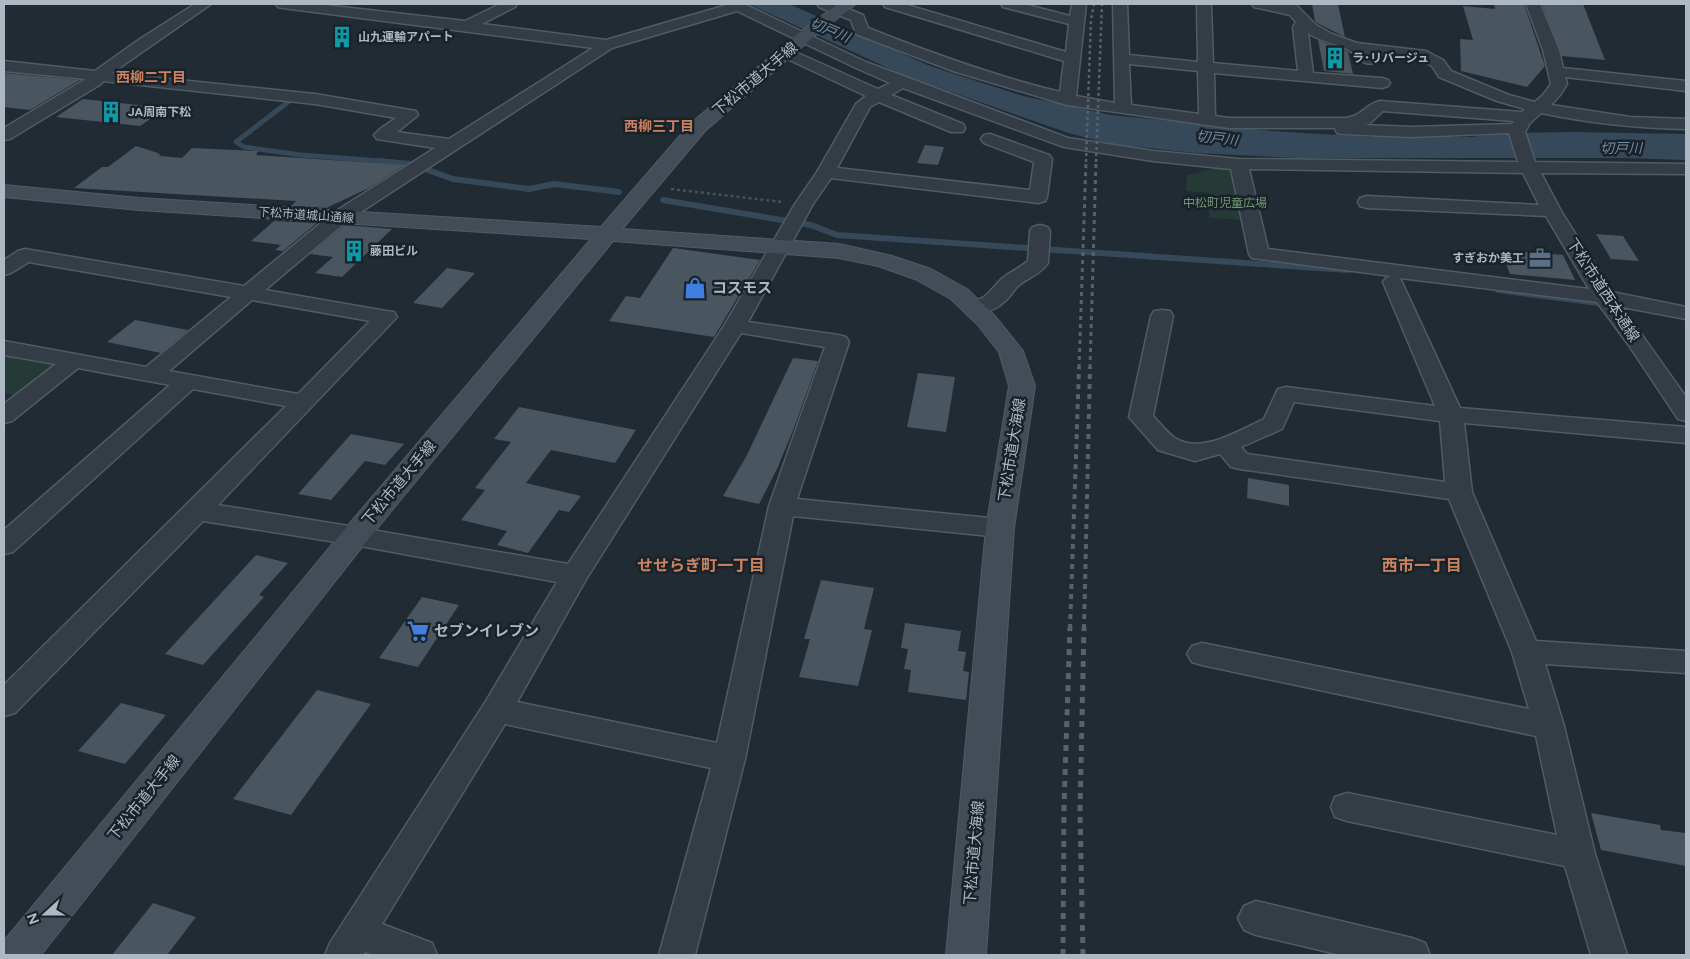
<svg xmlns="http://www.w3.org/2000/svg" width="1690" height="959" viewBox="0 0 1690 959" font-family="Figtree,'Noto Sans JP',sans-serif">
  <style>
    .green { fill: #253937 }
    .water { fill: #35495a }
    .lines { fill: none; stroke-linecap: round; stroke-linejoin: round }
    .stream-far1 { stroke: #35495a; stroke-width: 5 }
    .stream { stroke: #35495a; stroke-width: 6 }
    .building { fill: #495660 }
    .street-casing { stroke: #515b63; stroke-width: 3 }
    .secondary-casing { stroke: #515b63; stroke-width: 2 }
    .path { stroke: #425454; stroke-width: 2.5; stroke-dasharray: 3 3; stroke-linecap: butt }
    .street { fill: #343d45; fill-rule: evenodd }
    .secondary { fill: #424d58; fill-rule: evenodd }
    .rail-far3 { stroke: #56626c; stroke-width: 2.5; stroke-dasharray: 3 3; stroke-linecap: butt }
    .rail-far2 { stroke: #56626c; stroke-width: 3; stroke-dasharray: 4 4; stroke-linecap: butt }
    .rail-far1 { stroke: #56626c; stroke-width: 4; stroke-dasharray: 5 5; stroke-linecap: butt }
    .rail { stroke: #56626c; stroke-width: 5; stroke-dasharray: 6 6; stroke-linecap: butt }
    .labels { text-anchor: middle; stroke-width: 5; stroke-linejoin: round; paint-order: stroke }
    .far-poi-label { font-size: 12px; font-weight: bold; fill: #aeb8c2; stroke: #192229; text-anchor: start }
    .far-park-label { font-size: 12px; fill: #709673; stroke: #192229 }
    .far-street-label { font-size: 12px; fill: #aeb8c2; stroke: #192229 }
    .far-water-label { font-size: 14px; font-style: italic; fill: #708ca4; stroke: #192229 }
    .far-neighbourhood-label { font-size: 14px; font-weight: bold; fill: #ca8261; stroke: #192229 }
    .street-label { font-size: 15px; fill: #aeb8c2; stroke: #192229 }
    .poi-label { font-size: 15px; font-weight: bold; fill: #aeb8c2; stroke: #192229; text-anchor: start }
    .neighbourhood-label { font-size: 16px; font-weight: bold; fill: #ca8261; stroke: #192229 }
  </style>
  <rect width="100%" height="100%" fill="#212b34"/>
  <path class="green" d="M 1225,166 L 1234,171 L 1243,220 L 1209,218 L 1209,193 L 1186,191 L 1187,175 Z
    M 4,354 L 59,363 L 18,396 L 4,393 Z"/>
  <path class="water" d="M 749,4 L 789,4 L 930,66 L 1023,96 L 1111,115 L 1271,131 L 1370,137 L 1471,137 L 1507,133 L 1573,132 L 1686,134 L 1686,160 L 1625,158 L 1297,158 L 1194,153 L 1111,144 L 1068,133 L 903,75 Z"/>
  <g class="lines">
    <path class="stream-far1" d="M 287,99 L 292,99 L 236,142 L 244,147 L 301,155 L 393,162"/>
    <path class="stream" d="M 377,161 L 411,164 L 453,179 L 529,189 L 554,184 L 619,192
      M 663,200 L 811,225 L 837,235 L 1348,270
      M 1498,290 L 1606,304"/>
  </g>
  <path class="building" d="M 1312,4 L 1338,4 L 1345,37 L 1317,23 L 1315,21 Z
    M 1494,4 L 1524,4 L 1545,66 L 1527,87 L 1461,71 L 1460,39 L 1473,40 L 1463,6 L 1495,9 Z
    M 1542,4 L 1583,4 L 1605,60 L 1562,56 Z
    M 1318,40 L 1348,52 L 1353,74 L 1324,71 Z
    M 4,73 L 80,80 L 30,110 L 4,107 Z
    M 83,99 L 166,108 L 140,126 L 56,117 Z
    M 925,145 L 944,147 L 938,165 L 917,163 Z
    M 136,146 L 158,153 L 161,156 L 182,158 L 192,148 L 258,151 L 256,155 L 405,165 L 369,188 L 326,208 L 291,206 L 296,201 L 74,188 L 102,167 L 108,167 Z
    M 274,221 L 317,223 L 283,251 L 275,250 L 281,245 L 251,241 Z
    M 345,225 L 392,229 L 342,277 L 315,273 L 333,257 L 310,254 Z
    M 1596,234 L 1623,236 L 1639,261 L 1611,259 Z
    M 673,248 L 760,260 L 714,337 L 609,321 L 626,296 L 640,298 Z
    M 1515,251 L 1563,255 L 1575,280 L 1510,274 L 1502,252 L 1516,253 Z
    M 447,268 L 475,273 L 442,308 L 413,303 Z
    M 135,320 L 188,330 L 161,353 L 107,342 Z
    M 793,358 L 818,361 L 794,428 L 777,469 L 759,504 L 723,496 L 746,457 Z
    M 918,373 L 955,377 L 946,432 L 907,427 Z
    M 519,407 L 636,430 L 615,463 L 551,450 L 526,483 L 581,496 L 569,512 L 559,510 L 528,553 L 497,545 L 507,531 L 461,520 L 485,490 L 475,488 L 511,442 L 494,439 Z
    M 351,434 L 404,444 L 385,465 L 365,461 L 331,500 L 298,494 Z
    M 1248,478 L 1289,485 L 1289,506 L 1247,498 Z
    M 256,555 L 288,563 L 259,595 L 264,597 L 203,665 L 165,654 Z
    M 821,580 L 874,588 L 864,629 L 872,630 L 858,686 L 799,677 L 810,639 L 804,639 Z
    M 422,597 L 459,605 L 418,667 L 379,658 Z
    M 905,623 L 961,631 L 958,651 L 966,652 L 963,671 L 969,672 L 966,700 L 908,692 L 911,670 L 904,669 L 908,649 L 901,648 Z
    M 317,690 L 371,704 L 291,815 L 233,799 Z
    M 121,703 L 166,715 L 125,764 L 78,751 Z
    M 1591,813 L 1660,825 L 1661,830 L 1686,833 L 1686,866 L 1601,850 Z
    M 153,903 L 196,917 L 167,955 L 112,955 Z"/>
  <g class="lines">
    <g class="street-casing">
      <path id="street" d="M 195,4 L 211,4 L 112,73 L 315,94 L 410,110 L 416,111 L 418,115 L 397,132 L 449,139 L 593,48 L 283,8 L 278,7 L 276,4 L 316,4 L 465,21 L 500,4 L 517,4 L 515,7 L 482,24 L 606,40 L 727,5 L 726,4 L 744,4 L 866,62 L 1068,138 L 1153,151 L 1239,159 L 1518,162 L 1509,133 L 1411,137 L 1343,134 L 1337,133 L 1335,128 L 1229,128 L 1067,105 L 953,71 L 856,34 L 851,20 L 819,7 L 817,4 L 836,4 L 863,15 L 868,28 C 931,53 994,76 1060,92 L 1064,61 L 885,7 L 883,4 L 904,4 L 1066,52 L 1069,24 L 1003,7 L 1001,4 L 1024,4 L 1070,16 L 1072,4 L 1086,4 L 1076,96 L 1115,103 L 1113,4 L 1127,4 L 1129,55 L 1198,62 L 1197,4 L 1211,4 L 1213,63 L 1298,71 L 1293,27 L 1296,22 L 1290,15 L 1254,7 L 1252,4 L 1295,4 L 1316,25 L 1332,34 L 1357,43 L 1426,51 L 1443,60 L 1451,71 L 1509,95 L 1535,102 L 1543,95 L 1551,84 L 1543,50 L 1526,4 L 1540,4 L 1559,50 L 1563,68 L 1686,81 L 1686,91 L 1565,77 L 1567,84 L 1560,95 L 1551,105 L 1630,117 L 1686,119 L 1686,129 C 1637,128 1589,123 1541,113 L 1530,123 L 1525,132 L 1535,162 L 1686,164 L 1686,174 L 1541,173 L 1561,211 L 1612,292 L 1686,307 L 1686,319 L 1622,307 L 1686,397 L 1686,421 L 1678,419 L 1628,344 L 1597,302 L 1400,278 L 1460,408 L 1686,427 L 1686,443 L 1464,423 L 1472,492 L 1536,641 L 1686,651 L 1686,673 L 1545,664 L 1564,726 L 1595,854 L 1627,955 L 1591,955 L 1565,866 L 1347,821 L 1335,817 L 1331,807 L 1335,797 L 1347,793 L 1557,835 L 1536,736 L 1202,665 L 1192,662 L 1187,654 L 1192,646 L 1202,643 L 1529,709 L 1512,652 L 1449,499 L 1240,469 L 1231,467 L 1220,454 L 1195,461 L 1158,450 L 1129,417 L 1151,316 L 1154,311 L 1162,310 L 1170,311 L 1173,316 L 1153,416 C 1160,423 1167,433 1175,438 C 1201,455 1240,430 1264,419 L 1278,389 L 1286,387 L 1435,406 L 1383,282 L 1386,278 L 1391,276 L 1252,258 L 1249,254 L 1231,169 L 1153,161 L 1064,147 L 903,88 L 891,95 L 963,124 L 965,128 L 963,132 L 951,132 L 879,102 L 870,107 L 837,168 L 1030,190 L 1034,162 L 984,143 L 981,139 L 984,135 L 990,134 L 1049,155 L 1052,159 L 1047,197 L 1045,201 L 1038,203 L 831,178 L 813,204 L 748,322 L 838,335 L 846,337 L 849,342 L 797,499 L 1000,519 L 1009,522 L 1013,528 L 1009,534 L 1000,537 L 793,516 L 745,759 L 695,955 L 659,955 L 711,768 L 505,724 L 382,924 L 432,943 L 437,955 L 375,955 L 365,952 L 363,955 L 325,955 L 330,943 L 486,701 L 557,582 L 355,545 L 203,521 L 15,713 L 4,716 L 4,685 L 286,406 L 193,389 L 13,552 L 4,554 L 4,530 L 170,385 L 78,368 L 12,421 L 4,423 L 4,404 L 56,364 L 4,355 L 4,341 L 146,367 L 231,297 L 29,262 L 11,273 L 4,275 L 4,260 L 18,251 L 25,249 L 244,286 L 333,213 L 435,148 L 377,139 L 374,135 L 380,129 L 396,118 L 315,104 L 103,81 L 101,84 L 10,139 L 4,140 L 4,128 L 86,79 L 4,71 L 4,61 L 95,71 L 140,39 ZM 737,11 L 856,68 L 890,83 L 878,89 L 791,50 L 781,50 L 778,53 L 781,56 L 866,96 L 856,104 L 817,172 L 795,204 L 724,326 L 568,564 L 355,527 L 218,505 L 397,317 L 394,312 L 386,311 L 265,290 L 347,221 L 612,48 ZM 1308,33 C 1321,42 1337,43 1350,51 C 1359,56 1361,66 1373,63 L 1376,60 L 1370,53 L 1417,58 L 1432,66 L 1439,77 L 1497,101 L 1525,109 L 1522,112 L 1380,101 C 1364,105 1364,115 1346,118 L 1229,118 L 1215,116 L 1214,73 L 1382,88 L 1388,86 L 1390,83 L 1388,80 L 1382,78 L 1313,73 ZM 1129,64 L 1198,71 L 1199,114 L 1131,105 ZM 1383,111 L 1514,121 L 1512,124 L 1411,127 L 1364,125 L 1369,124 ZM 1249,169 L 1523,173 L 1539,205 L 1367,196 L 1360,198 L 1358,202 L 1360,206 L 1367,208 L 1546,216 L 1589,289 L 1268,249 ZM 252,300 L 370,321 L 298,394 L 169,371 ZM 741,333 L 825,347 L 769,506 L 717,743 L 517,702 L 585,581 ZM 1294,402 L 1440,421 L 1445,482 L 1247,454 L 1241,447 L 1282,429 Z
        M 1040,225 L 1047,227 L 1050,231 L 1048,263 C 1039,276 1026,278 1017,287 C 1014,290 1012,294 1009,297 C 1000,308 981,317 967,313 L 963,309 C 968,302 977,301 984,297 C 992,291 997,282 1004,277 C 1012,271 1021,267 1028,261 L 1030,231 L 1033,227 Z
        M 1256,901 L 1412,938 L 1425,943 L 1430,955 L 1341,955 L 1256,935 L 1244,930 L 1238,918 L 1244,906 Z"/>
    </g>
    <g class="secondary-casing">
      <path id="secondary" d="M 838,4 L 856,4 L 812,38 L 705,131 L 622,229 L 839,244 L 892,256 L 931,269 L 967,289 L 994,315 L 1023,351 L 1035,386 L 1014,528 L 986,955 L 946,955 L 986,528 L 1009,386 L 999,352 L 978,325 L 951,299 L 915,279 L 878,266 L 839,258 L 613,241 L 365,543 L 41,955 L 4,955 L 4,941 L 345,529 L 591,239 L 139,210 L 4,197 L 4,185 L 139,198 L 601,227 L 691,123 L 800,32 Z"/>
    </g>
    <path class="path" d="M 671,189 L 782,202"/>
    <use href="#street" class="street"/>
    <use href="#secondary" class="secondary"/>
    <path class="rail-far3" d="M 1086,162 L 1091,19 L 1094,4
      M 1096,162 L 1102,4"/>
    <path class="rail-far2" d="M 1079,368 L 1086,161
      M 1090,368 L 1096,161"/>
    <path class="rail-far1" d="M 1070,629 L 1079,367
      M 1084,629 L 1090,367"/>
    <path class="rail" d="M 1063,955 L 1064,806 L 1070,627
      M 1083,955 L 1080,810 L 1084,627"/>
  </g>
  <defs>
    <g id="building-bare" transform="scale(1.725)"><path d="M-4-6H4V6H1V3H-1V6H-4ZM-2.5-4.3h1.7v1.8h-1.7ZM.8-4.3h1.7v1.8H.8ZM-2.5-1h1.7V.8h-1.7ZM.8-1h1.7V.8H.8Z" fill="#0f9aa8" stroke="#192229" stroke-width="2.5" paint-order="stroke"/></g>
    <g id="office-bare" transform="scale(1.725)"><path d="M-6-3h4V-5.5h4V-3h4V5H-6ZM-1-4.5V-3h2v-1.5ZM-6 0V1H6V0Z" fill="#5c6f8a" stroke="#192229" stroke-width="2.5" paint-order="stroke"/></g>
    <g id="shop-bare" transform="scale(1.725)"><path d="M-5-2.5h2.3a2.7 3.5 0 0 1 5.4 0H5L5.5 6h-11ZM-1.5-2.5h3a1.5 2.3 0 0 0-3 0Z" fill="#3f7fe0" stroke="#192229" stroke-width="2.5" paint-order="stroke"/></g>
    <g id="supermarket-bare" transform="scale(1.725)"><path d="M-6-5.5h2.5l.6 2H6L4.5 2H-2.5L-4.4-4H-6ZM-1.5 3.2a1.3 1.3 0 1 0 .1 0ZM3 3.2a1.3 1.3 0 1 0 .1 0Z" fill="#3f7fe0" stroke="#192229" stroke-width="2.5" paint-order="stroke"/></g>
  </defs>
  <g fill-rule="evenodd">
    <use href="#building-bare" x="342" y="37"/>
    <use href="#building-bare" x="1335" y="58"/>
    <use href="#building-bare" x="111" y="112"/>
    <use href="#building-bare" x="354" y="251"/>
    <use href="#office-bare" x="1540" y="258"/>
    <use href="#shop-bare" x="695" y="288"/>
    <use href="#supermarket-bare" x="418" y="631"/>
  </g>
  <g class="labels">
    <g class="far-poi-label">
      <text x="358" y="41">山九運輸アパート</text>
      <text x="1352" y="62">ラ･リバージュ</text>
      <text x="128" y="116">JA周南下松</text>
      <text x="370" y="255">藤田ビル</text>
      <text x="1524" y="262" text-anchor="end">すぎおか美工</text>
    </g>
    <g class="far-park-label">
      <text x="1225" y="207">中松町児童広場</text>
    </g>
    <g class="far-street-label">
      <text transform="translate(306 215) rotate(4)" y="4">下松市道城山通線</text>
    </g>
    <g class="far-water-label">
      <text transform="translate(830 30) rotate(23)" y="5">切戸川</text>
      <text transform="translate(1217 138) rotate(7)" y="5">切戸川</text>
      <text x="1621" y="153">切戸川</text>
    </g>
    <g class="far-neighbourhood-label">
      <text x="151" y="82">西柳二丁目</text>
      <text x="659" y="131">西柳三丁目</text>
    </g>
    <g class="street-label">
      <text transform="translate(755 79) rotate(-40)" y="5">下松市道大手線</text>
      <text transform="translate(1603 290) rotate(57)" y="5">下松市道西本通線</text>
      <text transform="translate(1012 450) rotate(-81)" y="5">下松市道大海線</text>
      <text transform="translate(399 483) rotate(-50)" y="5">下松市道大手線</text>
      <text transform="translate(144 798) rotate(-51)" y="5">下松市道大手線</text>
      <text transform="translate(974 853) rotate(-85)" y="5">下松市道大海線</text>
    </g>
    <g class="poi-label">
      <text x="712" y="293">コスモス</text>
      <text x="434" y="636">セブンイレブン</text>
    </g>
    <g class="neighbourhood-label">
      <text x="701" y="571">せせらぎ町一丁目</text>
      <text x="1422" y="571">西市一丁目</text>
    </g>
  </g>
  <rect width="1690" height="959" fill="none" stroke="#aeb8c2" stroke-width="10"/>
  <g transform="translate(45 914) rotate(249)" stroke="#192229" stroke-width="4" paint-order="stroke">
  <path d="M0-4L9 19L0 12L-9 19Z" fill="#aeb8c2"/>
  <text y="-8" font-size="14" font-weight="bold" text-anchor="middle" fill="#aeb8c2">N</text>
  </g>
</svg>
